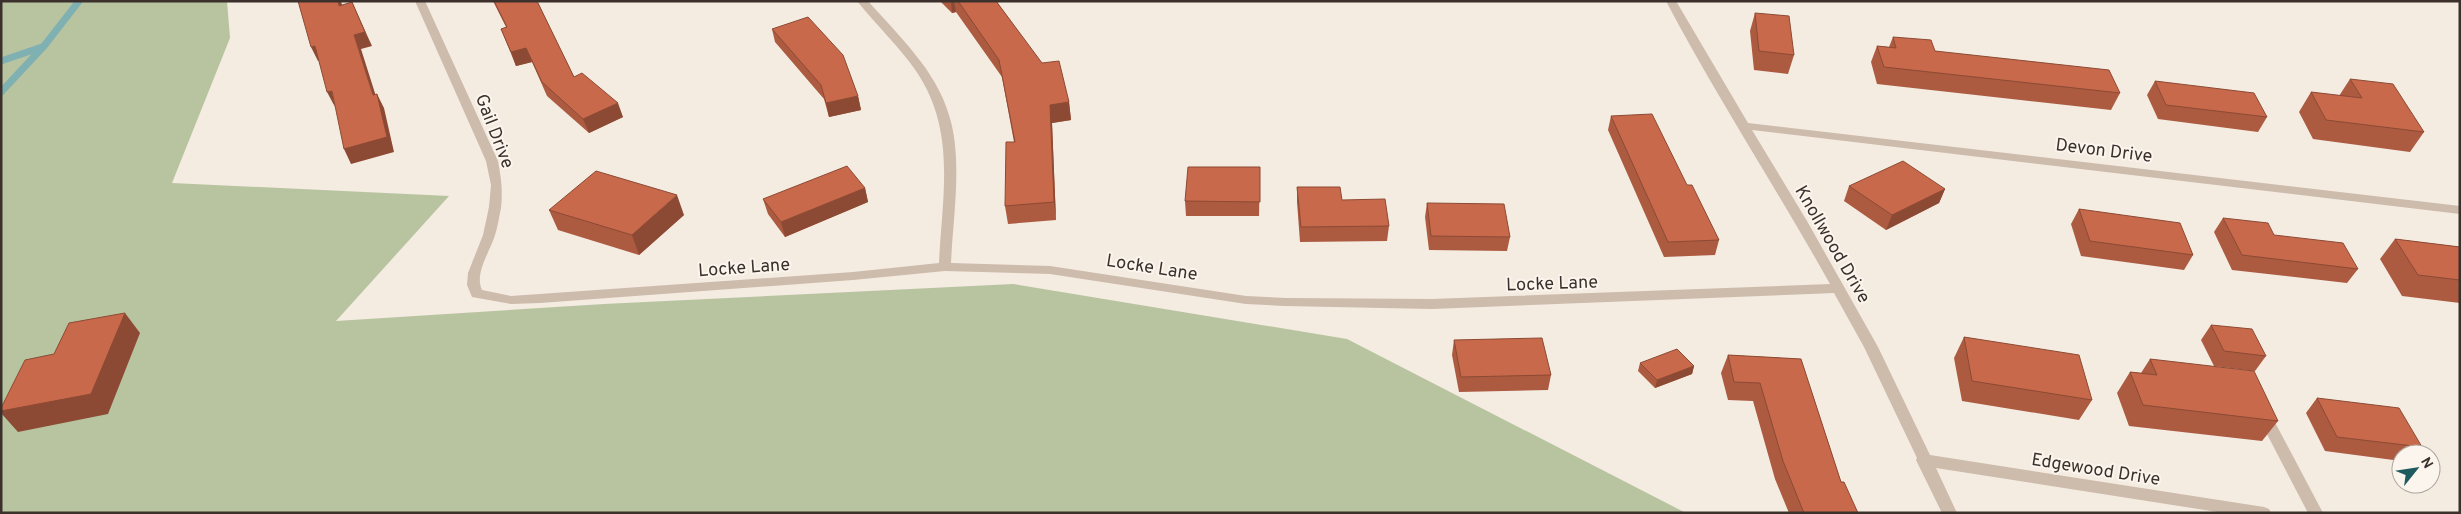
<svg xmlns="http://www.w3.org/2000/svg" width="2461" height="514" viewBox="0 0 2461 514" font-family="Overpass,sans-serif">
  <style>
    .green { fill: #b8c4a0 }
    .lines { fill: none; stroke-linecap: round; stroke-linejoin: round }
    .stream { stroke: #7fb0b2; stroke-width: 7 }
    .lane { fill: #cdbbac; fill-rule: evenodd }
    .street { fill: #cdbbac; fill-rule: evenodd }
    .wall { fill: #ac5a40 }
    .shaded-wall { fill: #8c4a34 }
    .building { fill: #c8694b; stroke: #8c4a34 }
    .labels { text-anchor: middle; stroke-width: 4; stroke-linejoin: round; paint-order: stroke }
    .street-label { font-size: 18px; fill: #3b302b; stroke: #fbf5ee }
  </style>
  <rect width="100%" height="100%" fill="#f4ebe1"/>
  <path class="green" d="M 1,1 L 227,1 L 230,38 L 172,183 L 449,196 L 336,321 L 604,304 L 1013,284 L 1347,339 L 1686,513 L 1,513 Z"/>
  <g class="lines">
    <path class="stream" d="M 1,61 L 42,47
      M 1,92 L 44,46 L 79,1"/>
    <path class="lane" d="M 2264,410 L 2269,411 L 2323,513 L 2308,513 L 2257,415 L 2259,411 Z"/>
    <path class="street" d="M 415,1 L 425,1 L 498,161 C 501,177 503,191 501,208 C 499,217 498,226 495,235 C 490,252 474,273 482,290 L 511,296 L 853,272 L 939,263 C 942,196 957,131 916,71 C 899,46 876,25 857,1 L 868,1 C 898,35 936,70 949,115 C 963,159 953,217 951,263 L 1050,266 L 1246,296 L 1285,298 L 1432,299 L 1830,284 C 1777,189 1717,98 1666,1 L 1676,1 L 1748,123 L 2460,206 L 2460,214 L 1752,130 L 1807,221 L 1878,347 L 1930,455 L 2264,507 L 2269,509 L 2271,513 L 2224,513 L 1936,468 L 1957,513 L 1942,513 L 1916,460 L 1917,458 L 1864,347 L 1834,293 L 1432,309 L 1285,306 L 1246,304 L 1050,274 L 945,271 L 853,280 L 540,303 L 511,304 L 472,297 L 467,285 L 468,273 L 483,235 L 489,207 L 491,185 L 486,161 Z"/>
  </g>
  <path class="wall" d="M 493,1 L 537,1 L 574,77 L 623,117 L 589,133 L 547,96 L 532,62 L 516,66 L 501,29 L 506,27 Z
    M 940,1 L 996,1 L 1069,102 L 1071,120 L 1052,123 L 1056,220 L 1008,224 L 1005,206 L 1014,142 L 1002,77 L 956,12 L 952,13 Z
    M 1755,13 L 1794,55 L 1788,74 L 1754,70 L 1750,31 Z
    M 772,29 L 858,96 L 861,110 L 829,117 L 824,99 L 775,42 Z
    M 1893,37 L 1935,51 L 2120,93 L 2111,110 L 1877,84 L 1871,62 L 1877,46 L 1889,47 Z
    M 2350,79 L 2424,132 L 2410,152 L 2313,139 L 2299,112 L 2311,92 L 2339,96 Z
    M 2155,81 L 2267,117 L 2258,132 L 2158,119 L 2147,95 Z
    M 1611,116 L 1687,185 L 1719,240 L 1715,255 L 1664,257 L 1608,130 Z
    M 1260,167 L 1259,216 L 1186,216 L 1185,201 Z
    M 1849,186 L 1945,189 L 1939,203 L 1886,230 L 1844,201 Z
    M 1297,187 L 1342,200 L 1389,226 L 1387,241 L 1300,242 L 1297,202 Z
    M 865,188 L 868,202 L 785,237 L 768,214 L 763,199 Z
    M 1427,203 L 1510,237 L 1507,251 L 1429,250 L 1425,217 Z
    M 2079,209 L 2193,255 L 2184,270 L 2081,256 L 2071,224 Z
    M 549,210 L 684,215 L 639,255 L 558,230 Z
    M 2223,218 L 2274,235 L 2358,269 L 2347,283 L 2232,270 L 2214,232 Z
    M 2395,239 L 2460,247 L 2460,303 L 2402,296 L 2380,259 Z
    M 2211,325 L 2266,356 L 2255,371 L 2214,366 L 2201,340 Z
    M 1964,337 L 2092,400 L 2079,420 L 1962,401 L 1954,358 Z
    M 1454,340 L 1551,375 L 1548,390 L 1459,392 L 1452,355 Z
    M 1728,355 L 1801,359 L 1841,482 L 1858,513 L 1789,513 L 1775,479 L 1753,401 L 1728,400 L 1721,373 Z
    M 2150,359 L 2278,421 L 2262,441 L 2129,426 L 2117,393 L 2130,372 L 2141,373 Z
    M 1640,363 L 1694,366 L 1692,374 L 1655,388 L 1638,371 Z
    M 2317,398 L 2422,447 L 2416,454 L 2401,454 L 2401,461 L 2325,451 L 2306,413 Z"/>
  <path class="shaded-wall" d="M 338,1 L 341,1 L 346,20 L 339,6 Z
    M 951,1 L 954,1 L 956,12 L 952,13 Z
    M 352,2 L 372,46 L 361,49 L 380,109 L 373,95 L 354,35 Z
    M 315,46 L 322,60 L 318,61 L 311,47 Z
    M 526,48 L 532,62 L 516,66 L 511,52 Z
    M 332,91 L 335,107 L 327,92 Z
    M 377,94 L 384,108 L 394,152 L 351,164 L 344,149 Z
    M 858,96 L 861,110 L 829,117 L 826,103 Z
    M 1069,102 L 1071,120 L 1052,123 L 1056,220 L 1054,202 L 1050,105 Z
    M 618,103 L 623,117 L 589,133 L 583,119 Z
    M 865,188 L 868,202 L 785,237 L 781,222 Z
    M 1945,189 L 1939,203 L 1886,230 L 1892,215 Z
    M 677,195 L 684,215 L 639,255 L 632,235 Z
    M 125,313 L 140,333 L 108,414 L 18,432 L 1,413 L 1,411 Z
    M 1694,366 L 1692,374 L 1655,388 L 1657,380 Z"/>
  <path class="building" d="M 298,1 L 338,1 L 339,6 L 352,2 L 365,32 L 354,35 L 373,95 L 377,94 L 387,137 L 344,149 L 332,91 L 327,92 L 315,46 L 311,47 Z
    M 494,1 L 537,1 L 574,77 L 582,73 L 618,103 L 583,119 L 542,82 L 526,48 L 511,52 L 501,29 L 507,27 Z
    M 958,1 L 996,1 L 1042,63 L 1059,61 L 1069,102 L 1050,105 L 1054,202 L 1005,206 L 1006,142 L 1015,142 L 999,60 Z
    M 1755,13 L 1789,16 L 1794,55 L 1759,51 Z
    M 808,17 L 843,55 L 858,96 L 826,103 L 821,85 L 772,29 Z
    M 1893,37 L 1931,40 L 1935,51 L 2109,70 L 2120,93 L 1884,67 L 1877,46 L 1896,48 Z
    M 2350,79 L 2393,84 L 2424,132 L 2326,120 L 2311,92 L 2362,98 Z
    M 2155,81 L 2254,93 L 2267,117 L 2166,105 Z
    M 1652,114 L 1687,185 L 1692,185 L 1719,240 L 1668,242 L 1611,116 Z
    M 1903,161 L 1945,189 L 1892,215 L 1849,186 Z
    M 847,166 L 865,188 L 781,222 L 763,199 Z
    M 1188,167 L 1260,167 L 1260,202 L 1185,201 Z
    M 596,171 L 677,195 L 632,235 L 549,210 Z
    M 1297,187 L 1340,187 L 1342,200 L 1385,199 L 1389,226 L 1301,227 Z
    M 1427,203 L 1504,204 L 1510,237 L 1431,236 Z
    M 2079,209 L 2180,223 L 2193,255 L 2090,241 Z
    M 2223,218 L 2268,223 L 2274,235 L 2343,243 L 2358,269 L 2242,255 Z
    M 2395,239 L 2460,247 L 2460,280 L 2418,275 Z
    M 125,313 L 91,394 L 1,411 L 1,408 L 25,360 L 54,354 L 69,323 Z
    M 2211,325 L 2252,329 L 2266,356 L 2224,351 Z
    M 1964,337 L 2079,355 L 2092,400 L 1972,381 Z
    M 1542,338 L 1551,375 L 1461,377 L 1454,340 Z
    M 1677,349 L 1694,366 L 1657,380 L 1640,363 Z
    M 1728,355 L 1801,359 L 1841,482 L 1844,482 L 1858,513 L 1804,513 L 1783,461 L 1760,383 L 1734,382 Z
    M 2150,359 L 2254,371 L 2278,421 L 2143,405 L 2130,372 L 2157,375 Z
    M 2317,398 L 2399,408 L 2422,447 L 2337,437 Z"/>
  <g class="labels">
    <g class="street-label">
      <text transform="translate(495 131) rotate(69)" y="6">Gail Drive</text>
      <text transform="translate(2104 150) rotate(7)" y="6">Devon Drive</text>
      <text transform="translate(1833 244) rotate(60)" y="6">Knollwood Drive</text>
      <text transform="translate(744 267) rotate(-4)" y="6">Locke Lane</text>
      <text transform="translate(1152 267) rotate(9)" y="6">Locke Lane</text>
      <text transform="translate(1552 283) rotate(-2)" y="6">Locke Lane</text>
      <text transform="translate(2096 469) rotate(9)" y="6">Edgewood Drive</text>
    </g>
  </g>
  <rect width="2461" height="514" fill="none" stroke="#3b302b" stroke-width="5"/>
  <g transform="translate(2416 469) rotate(60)"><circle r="24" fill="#fbf5ee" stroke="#aea6a0"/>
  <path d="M0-4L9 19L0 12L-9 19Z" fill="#1f5a5e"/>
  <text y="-8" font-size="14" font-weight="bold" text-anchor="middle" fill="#3b302b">N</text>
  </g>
</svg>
